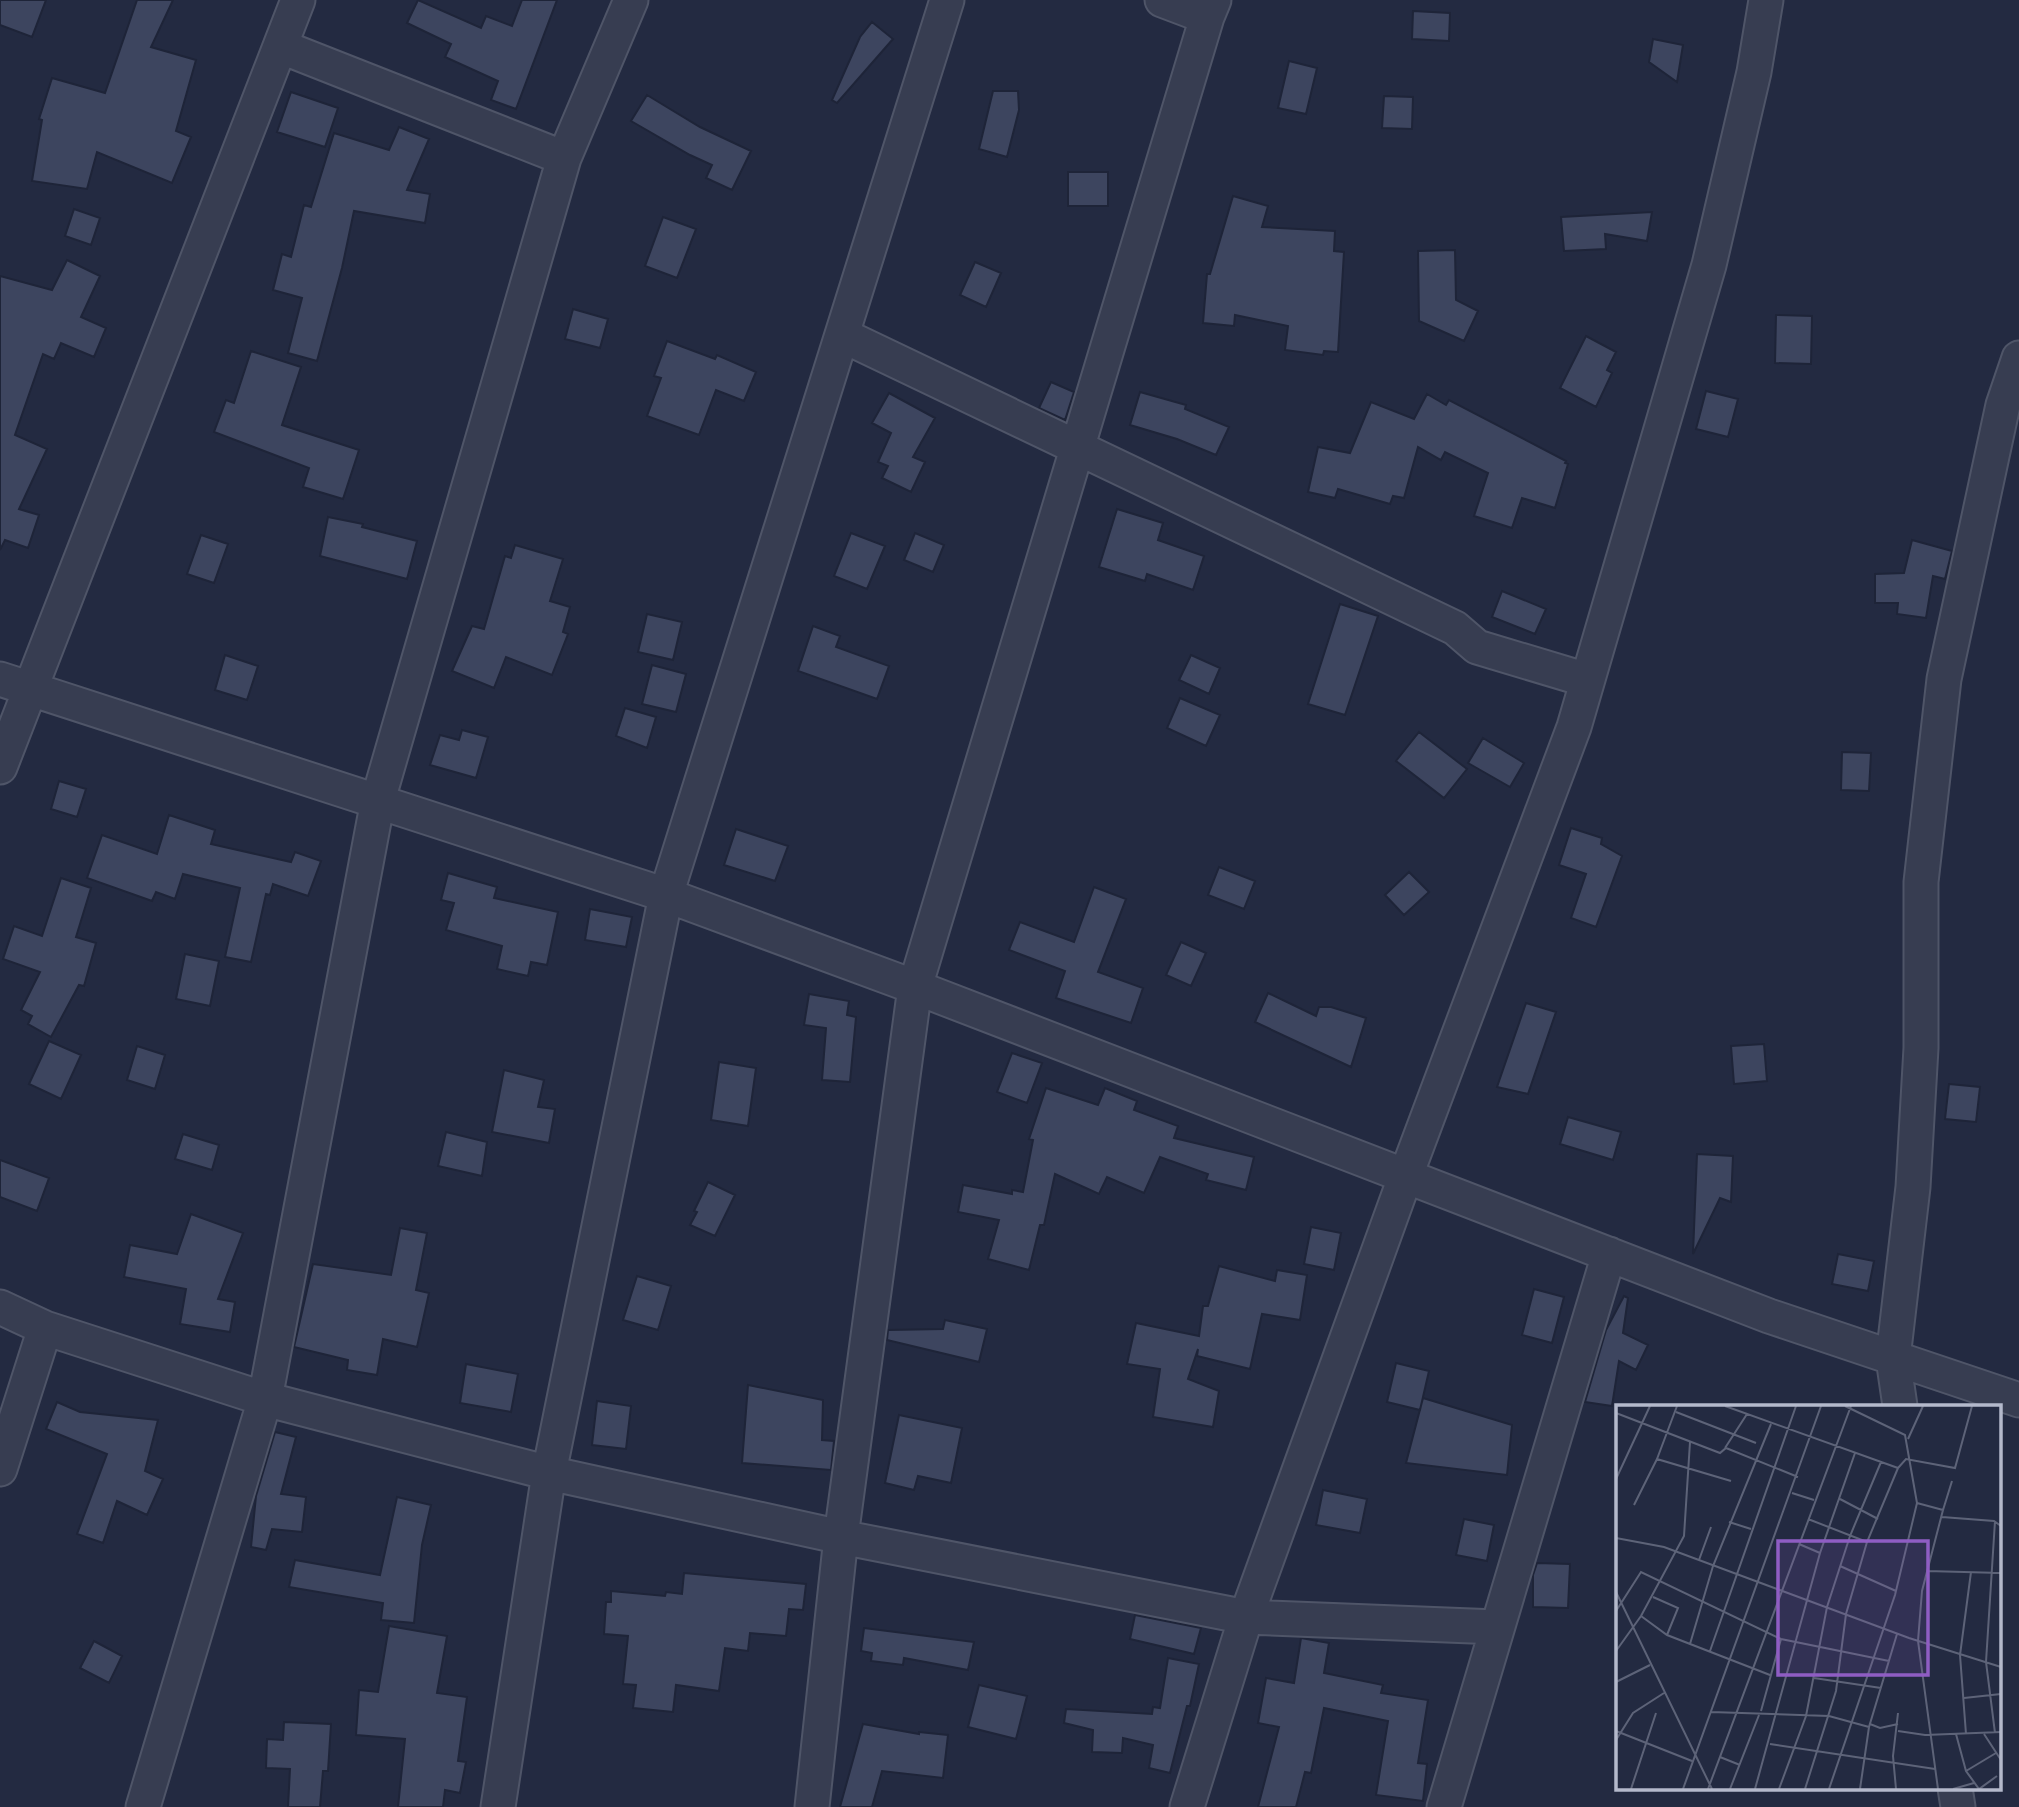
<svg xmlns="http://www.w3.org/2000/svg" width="2019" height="1807" viewBox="0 0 2019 1807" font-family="'Titillium Web',sans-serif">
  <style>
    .building { fill: #3d455f; stroke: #1e2438; stroke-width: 2 }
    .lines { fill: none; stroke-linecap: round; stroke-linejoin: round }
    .street-casing { stroke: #4f5568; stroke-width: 37 }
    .street { stroke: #373d51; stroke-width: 33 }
    .inset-road { fill: none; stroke: #5d6378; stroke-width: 2 }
    .view { fill: #8f5dc3; fill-opacity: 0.15; stroke: #8f5dc3; stroke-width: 3.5 }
    .inset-edge { fill: none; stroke: #b4b9cb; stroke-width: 3.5 }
  </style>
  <rect width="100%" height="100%" fill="#232a41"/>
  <path class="building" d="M 0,0 L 46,0 L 32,37 L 0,25 Z
    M 137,0 L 173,0 L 151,47 L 196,60 L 176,131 L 191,137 L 172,183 L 97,152 L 87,189 L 32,181 L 42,120 L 39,119 L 52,78 L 105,93 Z
    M 418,0 L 481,28 L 486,16 L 512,26 L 522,0 L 557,0 L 516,109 L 491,100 L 498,81 L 445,57 L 451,44 L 407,23 Z
    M 1413,11 L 1450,13 L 1449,41 L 1412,39 Z
    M 872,22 L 893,39 L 837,103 L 832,100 L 860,37 Z
    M 1653,39 L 1683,45 L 1677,82 L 1649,62 Z
    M 1289,61 L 1317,68 L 1306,114 L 1278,108 Z
    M 993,91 L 1018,91 L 1019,110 L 1007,157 L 979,149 Z
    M 291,92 L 338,108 L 325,147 L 277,132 Z
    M 647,95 L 700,127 L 751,151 L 732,190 L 706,178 L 712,165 L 690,155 L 631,121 Z
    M 1384,96 L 1413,97 L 1412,129 L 1382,128 Z
    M 399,127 L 429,139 L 407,190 L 430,194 L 425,223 L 354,211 L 342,268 L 317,361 L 288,353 L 302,298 L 273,290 L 282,254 L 291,257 L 304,205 L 311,207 L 334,133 L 389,150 Z
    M 1068,172 L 1108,172 L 1108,206 L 1068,206 Z
    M 1233,196 L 1268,206 L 1262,227 L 1335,231 L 1334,251 L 1344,252 L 1338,352 L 1324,351 L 1323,355 L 1285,350 L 1288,326 L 1235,315 L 1234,326 L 1203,323 L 1207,274 L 1210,274 Z
    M 74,209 L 100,218 L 91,245 L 65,236 Z
    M 1652,212 L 1647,241 L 1605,234 L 1606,249 L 1564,251 L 1561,217 Z
    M 663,217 L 696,229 L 677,278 L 645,266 Z
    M 1455,250 L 1456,300 L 1478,311 L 1464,341 L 1419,321 L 1418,251 Z
    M 67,260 L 100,276 L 81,317 L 106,328 L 94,357 L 61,343 L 54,359 L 43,354 L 15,435 L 47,449 L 19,509 L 39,515 L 28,548 L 5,540 L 0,550 L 0,276 L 52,290 Z
    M 975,262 L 1001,273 L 986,307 L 960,295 Z
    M 573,309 L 608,319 L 600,348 L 565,339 Z
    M 1776,315 L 1812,316 L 1811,364 L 1775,363 Z
    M 1586,336 L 1616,352 L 1607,370 L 1612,373 L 1596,407 L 1560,388 Z
    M 667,341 L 715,359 L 717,355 L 756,372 L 744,401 L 716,390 L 699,435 L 647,416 L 661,378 L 654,376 Z
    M 251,351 L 301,367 L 282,425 L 359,450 L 343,499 L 303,487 L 309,468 L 214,432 L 226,400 L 234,403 Z
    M 1051,382 L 1074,392 L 1065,420 L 1039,408 Z
    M 1706,391 L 1738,399 L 1728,437 L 1696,429 Z
    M 1140,392 L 1186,405 L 1185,409 L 1229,427 L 1216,455 L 1177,439 L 1130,425 Z
    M 889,393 L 935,418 L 913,457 L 925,462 L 911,492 L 882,478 L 888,466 L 878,462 L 891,433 L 872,423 Z
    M 1427,394 L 1446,405 L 1449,400 L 1566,461 L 1565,463 L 1568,464 L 1555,508 L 1522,498 L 1512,528 L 1474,516 L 1488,473 L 1445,452 L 1441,460 L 1418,447 L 1404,498 L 1393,496 L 1390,504 L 1338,489 L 1335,498 L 1308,492 L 1318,447 L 1350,453 L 1371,402 L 1414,419 Z
    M 1117,509 L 1163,523 L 1158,540 L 1204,556 L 1193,590 L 1147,574 L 1145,581 L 1099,567 Z
    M 328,517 L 363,524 L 362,527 L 417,541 L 407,579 L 320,556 Z
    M 851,533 L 885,546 L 867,589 L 834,576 Z
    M 915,533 L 944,545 L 933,572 L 904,560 Z
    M 201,535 L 228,544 L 214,583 L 187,574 Z
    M 1912,540 L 1952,551 L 1945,579 L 1933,576 L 1926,618 L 1897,614 L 1898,603 L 1875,603 L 1875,574 L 1904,573 Z
    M 515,545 L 563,559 L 550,601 L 570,607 L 563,632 L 568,634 L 552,675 L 506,657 L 494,688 L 452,671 L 472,626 L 484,629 L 505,556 L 511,558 Z
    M 1502,591 L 1546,609 L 1535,634 L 1492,617 Z
    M 1340,604 L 1378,616 L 1345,715 L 1308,704 Z
    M 647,614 L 682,622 L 673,660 L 638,652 Z
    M 813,626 L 840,636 L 836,647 L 889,666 L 877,699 L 798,671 Z
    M 225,655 L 258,666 L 247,700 L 215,690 Z
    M 1191,655 L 1220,668 L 1209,694 L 1179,680 Z
    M 652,665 L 686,674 L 676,712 L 642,704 Z
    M 1180,698 L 1220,715 L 1206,746 L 1167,728 Z
    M 625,708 L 656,717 L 647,748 L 616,736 Z
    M 462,730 L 488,737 L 476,778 L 430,765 L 440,735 L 459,740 Z
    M 1419,732 L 1467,769 L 1444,798 L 1396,761 Z
    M 1483,738 L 1524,763 L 1510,787 L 1468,763 Z
    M 1842,752 L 1871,753 L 1869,791 L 1841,790 Z
    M 59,781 L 86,789 L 77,817 L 51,809 Z
    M 169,815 L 215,830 L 211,844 L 291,862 L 295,852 L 321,861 L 308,896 L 273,884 L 270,895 L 266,894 L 251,962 L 225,957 L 240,888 L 183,874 L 175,899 L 156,892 L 152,901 L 87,878 L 102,835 L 157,854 Z
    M 1571,828 L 1602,838 L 1601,844 L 1622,856 L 1596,927 L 1571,918 L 1586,874 L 1559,865 Z
    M 736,829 L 788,846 L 775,881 L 724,865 Z
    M 1219,867 L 1255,881 L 1244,909 L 1208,895 Z
    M 1409,872 L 1429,892 L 1404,915 L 1385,895 Z
    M 448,873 L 497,887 L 494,898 L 558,912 L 547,965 L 531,962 L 528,976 L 497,969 L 502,946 L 446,930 L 454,903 L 441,900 Z
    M 61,878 L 91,888 L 76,937 L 96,943 L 84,986 L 79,985 L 51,1037 L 28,1024 L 32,1016 L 21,1010 L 40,972 L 3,959 L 14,926 L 42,936 Z
    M 1094,887 L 1126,899 L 1098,972 L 1143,988 L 1131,1023 L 1056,998 L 1065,971 L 1009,950 L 1020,922 L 1074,942 Z
    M 590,909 L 632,917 L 626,947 L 585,940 Z
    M 1181,942 L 1206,953 L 1191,986 L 1166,975 Z
    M 185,954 L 219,961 L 210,1006 L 176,999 Z
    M 1268,993 L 1316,1016 L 1319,1007 L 1331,1007 L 1366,1018 L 1351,1067 L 1255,1022 Z
    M 809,994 L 849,1001 L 847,1015 L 856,1017 L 850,1082 L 822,1080 L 826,1028 L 804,1025 Z
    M 1526,1003 L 1556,1012 L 1528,1094 L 1497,1087 Z
    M 49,1041 L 81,1055 L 61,1099 L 29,1084 Z
    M 1764,1044 L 1767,1081 L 1734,1084 L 1731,1046 Z
    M 137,1046 L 165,1055 L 155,1089 L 127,1080 Z
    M 1012,1053 L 1042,1063 L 1027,1103 L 997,1092 Z
    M 719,1062 L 756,1068 L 748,1126 L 711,1120 Z
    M 504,1070 L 544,1080 L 538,1107 L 555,1109 L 549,1143 L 492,1132 Z
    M 1949,1084 L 1980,1087 L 1976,1122 L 1945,1119 Z
    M 1046,1088 L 1098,1105 L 1105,1088 L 1137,1101 L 1134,1110 L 1178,1126 L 1174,1138 L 1254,1157 L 1246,1190 L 1206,1180 L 1208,1174 L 1160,1157 L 1144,1193 L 1107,1177 L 1099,1194 L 1055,1174 L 1044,1225 L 1040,1225 L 1029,1270 L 988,1259 L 999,1220 L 958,1212 L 963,1185 L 1012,1194 L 1012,1190 L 1023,1192 L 1033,1140 L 1029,1139 Z
    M 1568,1117 L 1621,1132 L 1613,1160 L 1560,1144 Z
    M 446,1132 L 487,1142 L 482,1176 L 438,1166 Z
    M 183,1134 L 219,1145 L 212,1170 L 175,1159 Z
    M 1697,1154 L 1733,1156 L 1731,1202 L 1720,1198 L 1693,1254 Z
    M 0,1160 L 49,1178 L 37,1211 L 0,1197 Z
    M 708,1182 L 735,1195 L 715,1236 L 690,1225 L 697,1212 L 694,1211 Z
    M 191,1214 L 243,1233 L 218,1299 L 235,1302 L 230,1332 L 180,1324 L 186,1289 L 124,1277 L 130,1245 L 177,1254 Z
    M 1311,1227 L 1341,1233 L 1334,1270 L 1304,1264 Z
    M 400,1228 L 427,1233 L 416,1290 L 429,1293 L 417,1347 L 383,1339 L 377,1375 L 347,1370 L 348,1360 L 294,1347 L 313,1264 L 391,1275 Z
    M 1838,1254 L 1874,1261 L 1868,1291 L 1832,1284 Z
    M 1219,1266 L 1275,1281 L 1277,1270 L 1307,1275 L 1300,1320 L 1262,1314 L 1250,1369 L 1197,1356 L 1198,1349 L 1188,1379 L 1219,1391 L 1213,1427 L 1153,1417 L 1160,1369 L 1127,1364 L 1136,1323 L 1199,1336 L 1203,1306 L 1208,1306 Z
    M 637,1276 L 671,1286 L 658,1330 L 623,1320 Z
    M 1534,1289 L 1564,1297 L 1552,1343 L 1522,1335 Z
    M 1624,1296 L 1628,1298 L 1623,1333 L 1648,1345 L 1636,1370 L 1619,1361 L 1612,1406 L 1585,1402 L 1606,1330 Z
    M 945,1320 L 987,1329 L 979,1362 L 887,1340 L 888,1330 L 943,1329 Z
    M 1396,1363 L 1429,1371 L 1420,1410 L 1387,1402 Z
    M 466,1364 L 518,1374 L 511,1412 L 460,1403 Z
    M 748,1385 L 823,1400 L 822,1440 L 834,1441 L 831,1470 L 742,1463 Z
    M 1423,1398 L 1512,1425 L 1507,1475 L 1406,1463 Z
    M 597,1401 L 631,1406 L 626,1449 L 592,1445 Z
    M 57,1402 L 80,1412 L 158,1420 L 145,1471 L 163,1479 L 147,1515 L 117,1501 L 103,1543 L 77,1534 L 107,1454 L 46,1429 Z
    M 899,1415 L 962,1428 L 951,1483 L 918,1476 L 914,1490 L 885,1483 Z
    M 275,1432 L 296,1437 L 281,1494 L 306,1497 L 302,1532 L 272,1529 L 266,1550 L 251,1547 L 256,1496 Z
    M 1323,1490 L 1367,1499 L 1360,1533 L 1316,1525 Z
    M 397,1497 L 431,1505 L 422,1545 L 414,1623 L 381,1620 L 383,1603 L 289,1587 L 295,1560 L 380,1575 Z
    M 1464,1519 L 1494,1525 L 1487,1561 L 1456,1555 Z
    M 1537,1563 L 1570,1564 L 1568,1608 L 1533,1607 L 1533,1575 Z
    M 684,1573 L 806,1584 L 803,1610 L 789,1609 L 786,1636 L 750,1633 L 748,1651 L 725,1648 L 719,1691 L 676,1685 L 673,1712 L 633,1708 L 636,1685 L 623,1684 L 628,1636 L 604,1634 L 606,1602 L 611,1602 L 611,1591 L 665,1596 L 666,1592 L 682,1594 Z
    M 1135,1615 L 1201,1628 L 1194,1654 L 1130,1639 Z
    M 389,1626 L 447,1636 L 437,1693 L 467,1697 L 458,1761 L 466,1762 L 460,1793 L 445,1790 L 443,1807 L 398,1807 L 405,1739 L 356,1735 L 359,1690 L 378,1692 Z
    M 864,1628 L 974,1642 L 968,1670 L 904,1658 L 903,1665 L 871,1661 L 872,1653 L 861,1651 Z
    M 1301,1638 L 1329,1643 L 1324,1673 L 1383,1685 L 1381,1693 L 1428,1700 L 1418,1763 L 1427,1764 L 1423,1801 L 1376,1795 L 1388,1721 L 1324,1708 L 1311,1773 L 1305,1772 L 1296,1807 L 1258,1807 L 1279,1727 L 1258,1723 L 1266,1678 L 1294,1683 Z
    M 94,1641 L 122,1656 L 109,1683 L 80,1668 Z
    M 1168,1658 L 1199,1664 L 1190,1706 L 1187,1706 L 1170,1773 L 1149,1768 L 1153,1745 L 1123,1738 L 1122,1753 L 1092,1752 L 1093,1730 L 1064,1723 L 1066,1709 L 1152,1714 L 1153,1707 L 1160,1708 Z
    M 979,1685 L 1027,1696 L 1016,1739 L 968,1727 Z
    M 284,1722 L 331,1724 L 328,1771 L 323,1771 L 320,1807 L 288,1807 L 290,1769 L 266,1768 L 267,1739 L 283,1740 Z
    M 863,1724 L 919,1734 L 919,1732 L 948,1735 L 943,1778 L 882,1771 L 872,1807 L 840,1807 Z"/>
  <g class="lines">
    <g class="street-casing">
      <path id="street" d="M 1162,0 L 1207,17
        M 282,47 L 564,158
        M 842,335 L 1455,628 L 1477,647 L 1587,680
        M 0,679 L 666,895 L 915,987 L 1769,1316 L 2019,1400
        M 0,767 L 298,0
        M 0,1307 L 45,1328 L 265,1399 L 549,1473 L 841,1537 L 1246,1617 L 1497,1627
        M 1900,1406 L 1893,1358 L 1913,1187 L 1921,1048 L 1921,882 L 1944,679 L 2003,405 L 2019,358
        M 0,1469 L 45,1328
        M 1955,1788 L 1958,1807
        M 143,1807 L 265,1399 L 378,800 L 564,158 L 631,0
        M 498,1807 L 549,1473 L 666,895 L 947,0
        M 812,1807 L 841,1537 L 915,987 L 1207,17 L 1214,0
        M 1187,1807 L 1246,1617 L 1406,1175 L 1574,727 L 1709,265 L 1754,72 L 1766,0
        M 1444,1807 L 1609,1254"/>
    </g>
    <use href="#street" class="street"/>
  </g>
  <g transform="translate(1616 1405)">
    <rect width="385" height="385" fill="#232a41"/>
    <path class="inset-road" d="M 61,1 L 41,54 L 115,76M 109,1 L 282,63 L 290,54 L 339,63 L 356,1M 60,7 L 140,38M 0,8 L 104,48 L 110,43 L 182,72M 292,34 L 307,1M 109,43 L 131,9M 0,74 L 34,1M 176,88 L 198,95M 224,94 L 262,114M 301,98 L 327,105 L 336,76M 18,100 L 41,54M 326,112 L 378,116 L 385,121M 192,114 L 251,137M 379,116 L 370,257 L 379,328M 113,117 L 135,124M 0,133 L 48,142 L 293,233 L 385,262M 183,139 L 204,148M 83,155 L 95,122M 224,161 L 280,186M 311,166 L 385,168M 0,187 L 96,384M 37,192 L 62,203 L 51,230M 0,206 L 25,167 L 165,234 L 273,256M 25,211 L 51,230 L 154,270M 74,239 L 97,161 L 155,19M 0,246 L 25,211 L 68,131 L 74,37M 94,246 L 180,1M 198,273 L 265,283M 0,277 L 34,260M 348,293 L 385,289M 145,306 L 165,234M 95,307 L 213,311 L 253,322M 254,319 L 264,323 L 282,319M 0,326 L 76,356M 282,326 L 309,330 L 385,327M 340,329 L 350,366 L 363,384 L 381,371M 350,329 L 344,250 L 355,167M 368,329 L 385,355M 0,335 L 17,308 L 48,288M 154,339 L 319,364M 104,352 L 124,360M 350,366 L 380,348M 15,384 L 40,308M 67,384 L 205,1M 92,384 L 235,1M 114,384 L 143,310M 139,384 L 204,148 L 239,48M 163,384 L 190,311 L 211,202 L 234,131 L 265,57M 189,384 L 220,286 L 230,209 L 251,137 L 282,63M 213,384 L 279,190 L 301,98 L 289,30 L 229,1M 244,384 L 253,322 L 281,229M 280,384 L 277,351 L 282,308M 322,384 L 302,236 L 306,186 L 327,105M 337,384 L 358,378"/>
    <path class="view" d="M 162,136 L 312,136 L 312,270 L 162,270 Z"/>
    <rect width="385" height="385" class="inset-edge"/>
  </g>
</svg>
